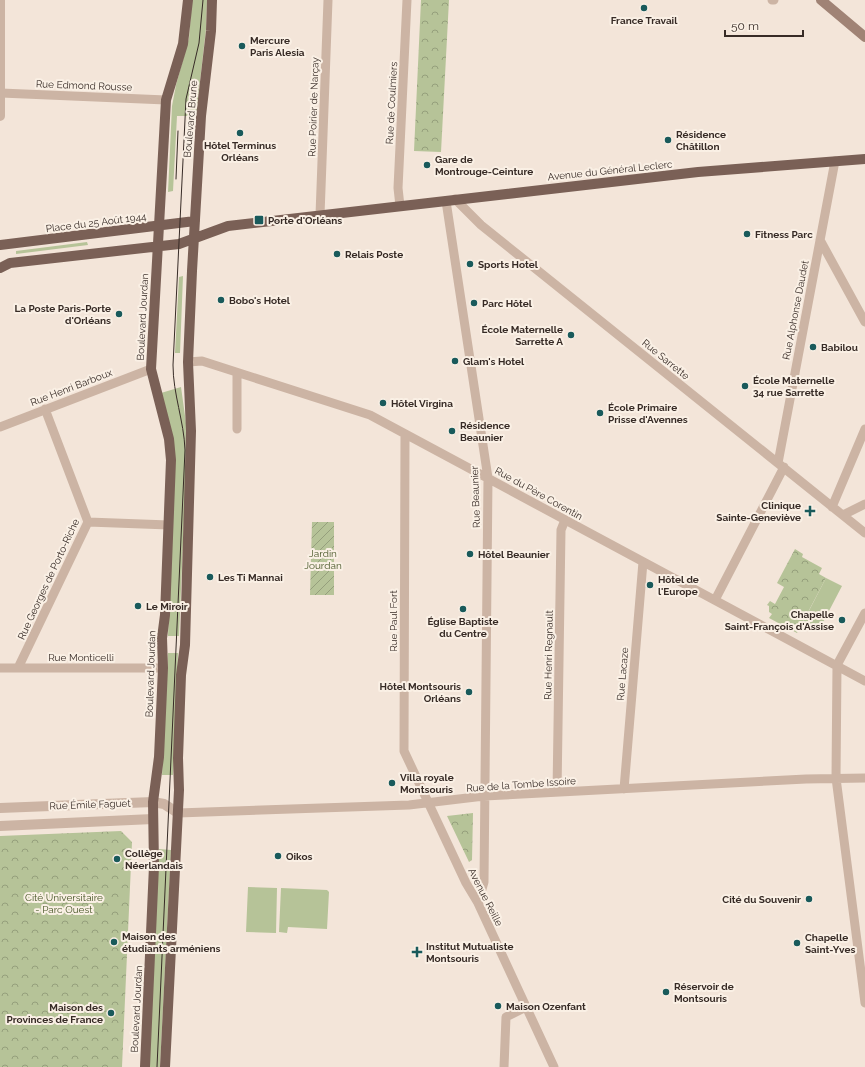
<svg xmlns="http://www.w3.org/2000/svg" width="865" height="1067" viewBox="0 0 865 1067" font-family="Raleway,sans-serif">
  <style>
    .grass { fill: #b6c398 }
    .forest { fill: url(#forest-crowns) }
    .garden { fill: url(#garden-furrows) }
    .lines { fill: none; stroke-linecap: round; stroke-linejoin: round }
    .minor { stroke: #ccb4a4; stroke-width: 9 }
    .tertiary { stroke: #ccb4a4; stroke-width: 10 }
    .secondary { stroke: #a08375; stroke-width: 10 }
    .primary { stroke: #7a6056; stroke-width: 10 }
    .tram { stroke: #372b26; stroke-width: 1 }
    .poi-dot { fill: #195a5b; stroke: #faf0e5; stroke-width: 1.5 }
    .labels { text-anchor: middle; stroke-width: 4; stroke-linejoin: round; paint-order: stroke }
    .poi-label { font-size: 10px; font-weight: bold; fill: #372b26; stroke: #faf0e5; text-anchor: start }
    .street-label { font-size: 10px; fill: #372b26; stroke: #faf0e5 }
    .park-label { font-size: 10px; fill: #485728; stroke: #faf0e5 }
  </style>
  <defs>
    <pattern id="forest-crowns" width="20" height="18" patternUnits="userSpaceOnUse"><rect width="20" height="18" fill="#b6c398"/><path d="M2 6a3 3 0 1 1 6 0M12 15a3 3 0 1 1 6 0" fill="none" stroke="#959f7c"/></pattern>
    <pattern id="garden-furrows" width="10" height="10" patternUnits="userSpaceOnUse"><rect width="10" height="10" fill="#b6c398"/><path d="M-1 1l2-2M0 10L10 0M9 11l2-2" fill="none" stroke="#959f7c"/></pattern>
  </defs>
  <rect width="100%" height="100%" fill="#f3e5d9"/>
  <path class="grass" d="M 192,0 L 207,0 L 206,29 L 196,116 L 177,116 L 173,191 L 168,192 L 172,106 L 176,85 L 189,38 Z
    M 87,242 L 88,245 L 16,254 L 16,251 Z
    M 183,276 L 180,353 L 175,353 L 179,277 Z
    M 181,387 L 186,423 L 185,496 L 179,636 L 168,636 L 175,457 L 161,393 Z
    M 826,578 L 842,586 L 819,630 L 814,627 L 811,632 L 801,626 Z
    M 168,653 L 178,653 L 173,775 L 162,775 Z
    M 159,849 L 171,850 L 160,1067 L 149,1067 Z
    M 248,887 L 277,888 L 276,933 L 246,932 Z
    M 281,888 L 327,890 L 329,892 L 327,929 L 288,927 L 287,933 L 279,932 Z"/>
  <path class="forest" d="M 421,0 L 449,0 L 441,152 L 414,151 Z
    M 795,549 L 803,554 L 802,557 L 822,568 L 819,574 L 826,578 L 797,633 L 769,618 L 772,614 L 769,612 L 769,606 L 767,605 L 770,601 L 775,604 L 784,587 L 777,583 Z
    M 473,813 L 472,860 L 469,862 L 447,816 Z
    M 121,831 L 132,842 L 122,1067 L 0,1067 L 0,836 Z"/>
  <path class="garden" d="M 312,522 L 334,522 L 334,595 L 310,595 Z"/>
  <g class="lines">
    <path class="minor" d="M 772,0 L 774,0
      M 1,93 L 166,100
      M 455,199 L 481,225 L 865,533
      M 446,201 L 488,478 L 484,882 L 478,903
      M 400,206 L 398,188 L 407,0
      M 320,215 L 328,0
      M 820,240 L 865,322
      M 188,362 L 202,361 L 370,415 L 865,681
      M 0,427 L 151,369
      M 237,429 L 237,373
      M 405,435 L 404,751 L 466,883 L 478,903 L 554,1067
      M 778,463 L 835,161
      M 832,507 L 865,429
      M 843,515 L 865,504
      M 88,522 L 169,525
      M 715,600 L 784,467
      M 865,613 L 837,665 L 836,778 L 865,1003
      M 0,668 L 163,668
      M 18,668 L 88,522 L 45,409
      M 624,789 L 643,562
      M 557,792 L 561,530 L 565,520
      M 178,813 L 409,805 L 484,796 L 806,779 L 865,778
      M 504,1067 L 506,1017 L 526,1007"/>
    <path class="tertiary" d="M 0,116 L 0,0
      M 0,808 L 153,802 L 164,804 L 178,813
      M 0,826 L 153,819"/>
    <path class="secondary" d="M 821,0 L 865,37"/>
    <path class="primary" d="M 0,245 L 195,221
      M 0,268 L 10,263 L 179,244 L 228,226 L 281,220 L 698,172 L 865,159
      M 145,1067 L 154,866 L 153,802 L 159,757 L 163,668 L 162,638 L 165,615 L 171,460 L 169,439 L 151,369 L 166,100 L 183,44 L 188,0
      M 165,1067 L 179,790 L 178,758 L 181,675 L 185,645 L 191,431 L 188,362 L 192,271 L 201,116 L 211,31 L 212,0"/>
    <path class="tram" d="M 176,179 L 178,131
      M 157,1067 L 185,450 C 184,421 173,394 173,365 L 186,99 L 199,43 L 203,0"/>
  </g>
  <g class="poi-dot">
    <circle cx="644" cy="8" r="4"/>
    <circle cx="242" cy="46" r="4"/>
    <circle cx="240" cy="133" r="4"/>
    <circle cx="668" cy="140" r="4"/>
    <circle cx="427" cy="165" r="4"/>
    <rect x="254" y="215" width="10" height="10" rx="2"/>
    <circle cx="747" cy="234" r="4"/>
    <circle cx="337" cy="254" r="4"/>
    <circle cx="470" cy="264" r="4"/>
    <circle cx="221" cy="300" r="4"/>
    <circle cx="474" cy="303" r="4"/>
    <circle cx="119" cy="314" r="4"/>
    <circle cx="571" cy="335" r="4"/>
    <circle cx="813" cy="347" r="4"/>
    <circle cx="455" cy="361" r="4"/>
    <circle cx="745" cy="386" r="4"/>
    <circle cx="383" cy="403" r="4"/>
    <circle cx="600" cy="413" r="4"/>
    <circle cx="452" cy="431" r="4"/>
    <path d="M808 505h4v4h4v4h-4v4h-4v-4h-4v-4h4z"/>
    <circle cx="470" cy="554" r="4"/>
    <circle cx="210" cy="577" r="4"/>
    <circle cx="650" cy="585" r="4"/>
    <circle cx="138" cy="606" r="4"/>
    <circle cx="463" cy="609" r="4"/>
    <circle cx="842" cy="620" r="4"/>
    <circle cx="469" cy="692" r="4"/>
    <circle cx="392" cy="783" r="4"/>
    <circle cx="278" cy="856" r="4"/>
    <circle cx="117" cy="859" r="4"/>
    <circle cx="809" cy="899" r="4"/>
    <circle cx="114" cy="942" r="4"/>
    <circle cx="797" cy="943" r="4"/>
    <path d="M415 946h4v4h4v4h-4v4h-4v-4h-4v-4h4z"/>
    <circle cx="666" cy="992" r="4"/>
    <circle cx="498" cy="1006" r="4"/>
    <circle cx="111" cy="1013" r="4"/>
  </g>
  <g class="labels">
    <g class="poi-label">
      <text x="644" y="24" text-anchor="middle">France Travail</text>
      <text x="250" y="44">Mercure<tspan x="250" dy="12">Paris Alesia</tspan></text>
      <text x="676" y="138">Résidence<tspan x="676" dy="12">Châtillon</tspan></text>
      <text x="240" y="149" text-anchor="middle">Hôtel Terminus<tspan x="240" dy="12">Orléans</tspan></text>
      <text x="435" y="163">Gare de<tspan x="435" dy="12">Montrouge-Ceinture</tspan></text>
      <text x="268" y="224">Porte d'Orléans</text>
      <text x="755" y="238">Fitness Parc</text>
      <text x="345" y="258">Relais Poste</text>
      <text x="478" y="268">Sports Hotel</text>
      <text x="229" y="304">Bobo's Hotel</text>
      <text x="482" y="307">Parc Hôtel</text>
      <text x="111" y="312" text-anchor="end">La Poste Paris-Porte<tspan x="111" dy="12">d'Orléans</tspan></text>
      <text x="563" y="333" text-anchor="end">École Maternelle<tspan x="563" dy="12">Sarrette A</tspan></text>
      <text x="821" y="351">Babilou</text>
      <text x="463" y="365">Glam's Hotel</text>
      <text x="753" y="384">École Maternelle<tspan x="753" dy="12">34 rue Sarrette</tspan></text>
      <text x="391" y="407">Hôtel Virgina</text>
      <text x="608" y="411">École Primaire<tspan x="608" dy="12">Prisse d'Avennes</tspan></text>
      <text x="460" y="429">Résidence<tspan x="460" dy="12">Beaunier</tspan></text>
      <text x="801" y="509" text-anchor="end">Clinique<tspan x="801" dy="12">Sainte-Geneviève</tspan></text>
      <text x="478" y="558">Hôtel Beaunier</text>
      <text x="218" y="581">Les Ti Mannai</text>
      <text x="658" y="583">Hôtel de<tspan x="658" dy="12">l'Europe</tspan></text>
      <text x="146" y="610">Le Miroir</text>
      <text x="834" y="618" text-anchor="end">Chapelle<tspan x="834" dy="12">Saint-François d'Assise</tspan></text>
      <text x="463" y="625" text-anchor="middle">Église Baptiste<tspan x="463" dy="12">du Centre</tspan></text>
      <text x="461" y="690" text-anchor="end">Hôtel Montsouris<tspan x="461" dy="12">Orléans</tspan></text>
      <text x="400" y="781">Villa royale<tspan x="400" dy="12">Montsouris</tspan></text>
      <text x="125" y="857">Collège<tspan x="125" dy="12">Néerlandais</tspan></text>
      <text x="286" y="860">Oikos</text>
      <text x="801" y="903" text-anchor="end">Cité du Souvenir</text>
      <text x="122" y="940">Maison des<tspan x="122" dy="12">étudiants arméniens</tspan></text>
      <text x="805" y="941">Chapelle<tspan x="805" dy="12">Saint-Yves</tspan></text>
      <text x="426" y="950">Institut Mutualiste<tspan x="426" dy="12">Montsouris</tspan></text>
      <text x="674" y="990">Réservoir de<tspan x="674" dy="12">Montsouris</tspan></text>
      <text x="506" y="1010">Maison Ozenfant</text>
      <text x="103" y="1011" text-anchor="end">Maison des<tspan x="103" dy="12">Provinces de France</tspan></text>
    </g>
    <g class="street-label">
      <text transform="translate(84 85) rotate(2)" y="4">Rue Edmond Rousse</text>
      <text transform="translate(391 103) rotate(-87)" y="4">Rue de Coulmiers</text>
      <text transform="translate(313 107) rotate(-88)" y="4">Rue Poirier de Narçay</text>
      <text transform="translate(190 119) rotate(-85)" y="4">Boulevard Brune</text>
      <text transform="translate(610 170) rotate(-6)" y="4">Avenue du Général Leclerc</text>
      <text transform="translate(96 222) rotate(-7)" y="4">Place du 25 Août 1944</text>
      <text transform="translate(795 310) rotate(-79)" y="4">Rue Alphonse Daudet</text>
      <text transform="translate(142 317) rotate(-87)" y="4">Boulevard Jourdan</text>
      <text transform="translate(666 359) rotate(39)" y="4">Rue Sarrette</text>
      <text transform="translate(71 387) rotate(-21)" y="4">Rue Henri Barboux</text>
      <text transform="translate(539 493) rotate(29)" y="4">Rue du Père Corentin</text>
      <text transform="translate(475 497) rotate(-92)" y="4">Rue Beaunier</text>
      <text transform="translate(48 579) rotate(-65)" y="4">Rue Georges de Porto-Riche</text>
      <text transform="translate(393 621) rotate(-90)" y="4">Rue Paul Fort</text>
      <text transform="translate(548 655) rotate(-89)" y="4">Rue Henri Regnault</text>
      <text x="81" y="661">Rue Monticelli</text>
      <text transform="translate(150 674) rotate(-88)" y="4">Boulevard Jourdan</text>
      <text transform="translate(622 674) rotate(-85)" y="4">Rue Lacaze</text>
      <text transform="translate(521 784) rotate(-4)" y="4">Rue de la Tombe Issoire</text>
      <text transform="translate(90 804) rotate(-2)" y="4">Rue Émile Faguet</text>
      <text transform="translate(486 897) rotate(63)" y="4">Avenue Reille</text>
      <text transform="translate(136 1009) rotate(-87)" y="4">Boulevard Jourdan</text>
    </g>
    <g class="park-label">
      <text x="323" y="557">Jardin<tspan x="323" dy="12">Jourdan</tspan></text>
      <text x="64" y="901">Cité Universitaire<tspan x="64" dy="12">- Parc Ouest</tspan></text>
    </g>
  </g>
  <path d="M725 30v6h78v-6" fill="none" stroke="#372b26" stroke-width="2"/>
  <text x="731" y="30" font-size="12" fill="#372b26" stroke="#faf0e5" stroke-width="3" paint-order="stroke">50 m</text>
</svg>
